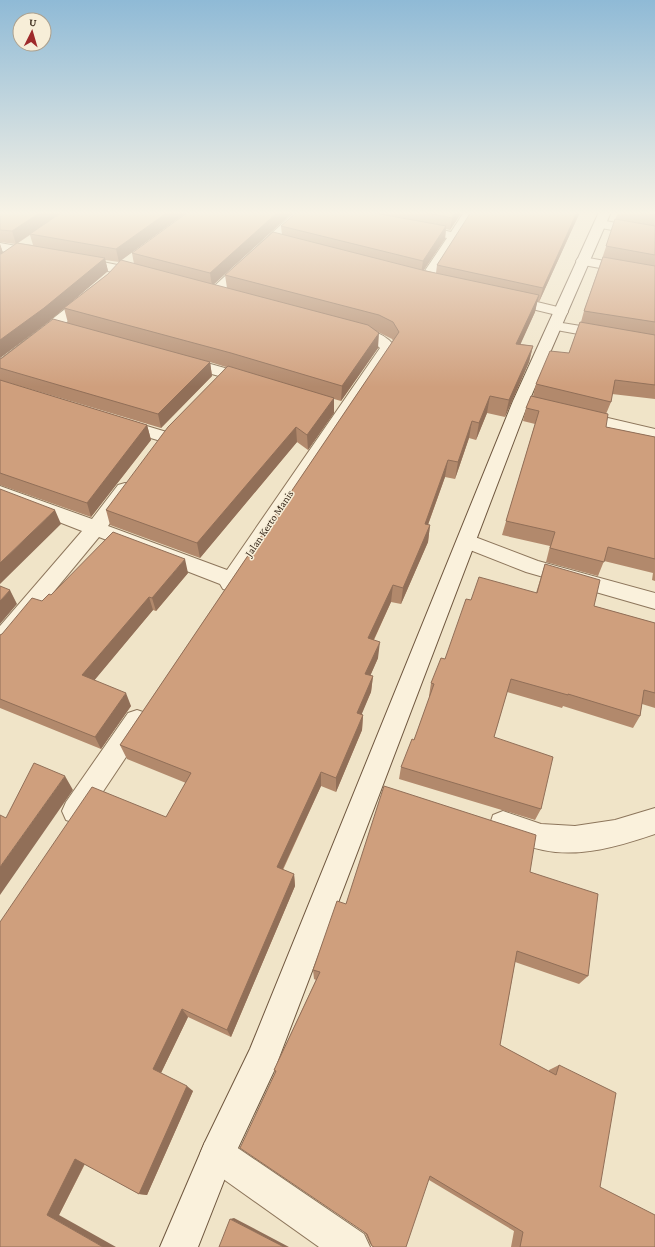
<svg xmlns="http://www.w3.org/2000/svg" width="655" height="1247" viewBox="0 0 655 1247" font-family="'Crimson Pro',serif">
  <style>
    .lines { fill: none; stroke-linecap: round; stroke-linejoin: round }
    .minor-casing { stroke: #8d765c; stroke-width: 2 }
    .secondary-casing { stroke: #6f573f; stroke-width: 2 }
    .minor { fill: #faf1dc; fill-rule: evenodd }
    .secondary { fill: #faf1dc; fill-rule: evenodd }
    .wall { fill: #b2896c; fill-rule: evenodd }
    .shaded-wall { fill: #916f58 }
    .building { fill: #cf9f7d; stroke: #916f58 }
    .labels { text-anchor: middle; stroke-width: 3; stroke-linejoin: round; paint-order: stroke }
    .street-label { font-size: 11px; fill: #3d2e20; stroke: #f7eed8 }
  </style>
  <rect width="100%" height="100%" fill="#f0e4c8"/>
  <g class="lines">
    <g class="minor-casing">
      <path id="minor" d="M 295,212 L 308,212 L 220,296 L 215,297 L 210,296 L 208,293 L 210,290 Z
        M 464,212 L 476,212 L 430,284 L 420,284 L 418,281 L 447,238 L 412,231 L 410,228 L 412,225 L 416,224 L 451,232 Z
        M 600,220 L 655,230 L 655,238 L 596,227 L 594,224 L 596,221 Z
        M 0,243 L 38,250 L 43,251 L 44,254 L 43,257 L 38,258 L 0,251 Z
        M 78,257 L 142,270 L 147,271 L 149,274 L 147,277 L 142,278 L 73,264 L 71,261 L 73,258 Z
        M 583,257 L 655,270 L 655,278 L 578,264 L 576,261 L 578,258 Z
        M 88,294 L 93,295 L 95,298 L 93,301 L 6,371 L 0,373 L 0,360 L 83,295 Z
        M 508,295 L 566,309 L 568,312 L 566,315 L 561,316 L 503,302 L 501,299 L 503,296 Z
        M 556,322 L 655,338 L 655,348 L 551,329 L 549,326 L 551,323 Z
        M 351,326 C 369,330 385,332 396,348 L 237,589 L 230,591 L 223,589 L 220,584 L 99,537 L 8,647 L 0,650 L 0,626 L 82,531 L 0,499 L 0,486 L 92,519 L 118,485 L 125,483 L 132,485 L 134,489 L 108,526 L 227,570 L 380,348 L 372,341 L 346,333 L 344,330 L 346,327 Z
        M 182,356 L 257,377 L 259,380 L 257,383 L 251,385 L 176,364 L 174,361 L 176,358 Z
        M 578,411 L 655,429 L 655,439 L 572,420 L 570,416 L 572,412 Z
        M 120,418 L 170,433 L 173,437 L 170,441 L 164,442 L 114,427 L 111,423 L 114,419 Z
        M 467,534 L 538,561 L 655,593 L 655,609 L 526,572 L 460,546 L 457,541 L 460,536 Z
        M 137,710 L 146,713 L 149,720 L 146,727 L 84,820 L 75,823 L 66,820 L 62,811 L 66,802 L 128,713 Z
        M 655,808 L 655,834 C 620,846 580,858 543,850 C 526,847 510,839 493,833 L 490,824 L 493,815 L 503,811 L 541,824 L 575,826 L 615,820 Z
        M 217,1137 L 229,1142 L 364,1234 L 370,1247 L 319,1247 L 205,1166 L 200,1154 L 205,1142 Z"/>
    </g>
    <g class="secondary-casing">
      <path id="secondary" d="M 599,212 L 611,212 L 529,401 L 274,1071 L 231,1163 L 198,1247 L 160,1247 L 205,1142 L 250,1049 L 513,401 Z"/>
    </g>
    <use href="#minor" class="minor"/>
    <use href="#secondary" class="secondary"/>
  </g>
  <path class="wall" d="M 0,212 L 187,212 L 121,260 L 134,264 L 132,253 L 188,212 L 293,212 L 213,285 L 227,288 L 225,275 L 282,235 L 281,226 L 297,212 L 462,212 L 450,230 L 446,229 L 445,239 L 424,270 L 436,273 L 437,265 L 580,212 L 539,302 L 537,301 L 535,312 L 520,344 L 533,346 L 529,362 L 505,417 L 487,413 L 476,440 L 469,438 L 455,479 L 445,477 L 428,525 L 430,525 L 428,542 L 401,604 L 391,602 L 374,640 L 378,658 L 370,676 L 373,676 L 371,692 L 361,714 L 363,715 L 362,730 L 336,792 L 321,786 L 283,870 L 294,874 L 295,886 L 231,1037 L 188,1017 L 161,1073 L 193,1091 L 147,1195 L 139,1194 L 85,1164 L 59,1215 L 0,1247 L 166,817 L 186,783 L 127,759 L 120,745 L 393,341 L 392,339 L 376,331 L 378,348 L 341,401 L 334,399 L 334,413 L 308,450 L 297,442 L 200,558 L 110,525 L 106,510 L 226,367 L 210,362 L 212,376 L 161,428 L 0,380 L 0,359 L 68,323 L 64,308 L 108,274 L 121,261 L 119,262 L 105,260 L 108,271 L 48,322 L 0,358 L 0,244 L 3,253 L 15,244 L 0,242 ZM 30,235 L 33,245 L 18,243 Z
    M 618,212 L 655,212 L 655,399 L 612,394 L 611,402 L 606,414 L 606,427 L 655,437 L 655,581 L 652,580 L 653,573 L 604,561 L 598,576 L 546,562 L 550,546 L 502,535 L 535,424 L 523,421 L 526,408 L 533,396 L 536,384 L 569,353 L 581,322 L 584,311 Z
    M 0,380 L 147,425 L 151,440 L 91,517 L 0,485 Z
    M 545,564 L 594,606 L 655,623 L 655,708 L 642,704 L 640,716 L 633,728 L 563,706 L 562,708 L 507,692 L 494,737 L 541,809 L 535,820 L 399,779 L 401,767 L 414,740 L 430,696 L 429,696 L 431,683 L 445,659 L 471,600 L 536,593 Z
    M 188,573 L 156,611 L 153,610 L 94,680 L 131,706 L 101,749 L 0,708 L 0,635 L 2,634 L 42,601 L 51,595 Z
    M 530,872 L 588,976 L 579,984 L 515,962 L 500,1045 L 549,1072 L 549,1070 L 559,1065 L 600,1187 L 655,1247 L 511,1247 L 514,1231 L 429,1180 L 374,1247 L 370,1244 L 365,1233 L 275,1073 L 274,1070 L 316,980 L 314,979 L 313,970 L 346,904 Z"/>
  <path class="shaded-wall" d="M 41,212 L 63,212 L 16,244 L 12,231 Z
    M 168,212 L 187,212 L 119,262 L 116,249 Z
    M 278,212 L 293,212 L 212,286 L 210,273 Z
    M 456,212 L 462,212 L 450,230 L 452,218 Z
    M 577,212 L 580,212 L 539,302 L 543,288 Z
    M 446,226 L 445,239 L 421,274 L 423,261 Z
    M 0,244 L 3,253 L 0,256 Z
    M 105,258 L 108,271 L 48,322 L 0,358 L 0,340 Z
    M 539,295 L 535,312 L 513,361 L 516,344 Z
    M 379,333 L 378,348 L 341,401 L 342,386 Z
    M 533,346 L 529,362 L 505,417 L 509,400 Z
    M 210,362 L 212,376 L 161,428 L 158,414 Z
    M 490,396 L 487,413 L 476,440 L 479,423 Z
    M 334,398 L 334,413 L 308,450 L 307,435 Z
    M 472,421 L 469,438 L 455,479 L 458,462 Z
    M 147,425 L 151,440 L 91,517 L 87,503 Z
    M 296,427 L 297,442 L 200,558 L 197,543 Z
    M 448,460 L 445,477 L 422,541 L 425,524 Z
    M 55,510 L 61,524 L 0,584 L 0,563 Z
    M 430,525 L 428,542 L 401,604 L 403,588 Z
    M 185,559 L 188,573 L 156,611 L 152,598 Z
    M 393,585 L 391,602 L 367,654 L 368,638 Z
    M 10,590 L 17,604 L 0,624 L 0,601 Z
    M 149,597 L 153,610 L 88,688 L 82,675 Z
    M 380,642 L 378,658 L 364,690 L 365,674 Z
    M 373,676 L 371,692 L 356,728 L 357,713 Z
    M 126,693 L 131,706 L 101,749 L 95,737 Z
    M 363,715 L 362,730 L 336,792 L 336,778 Z
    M 321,772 L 321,786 L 278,879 L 277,867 Z
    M 65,776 L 73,790 L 0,895 L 0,867 Z
    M 294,874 L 295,886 L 231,1037 L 227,1030 Z
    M 182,1009 L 188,1017 L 160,1075 L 153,1069 Z
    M 187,1086 L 193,1091 L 147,1195 L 139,1194 Z
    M 75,1159 L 86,1161 L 59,1215 L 116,1247 L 103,1247 L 47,1215 Z
    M 234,1218 L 289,1247 L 284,1247 L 230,1219 Z"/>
  <path class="building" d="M 0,212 L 41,212 L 12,231 L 0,230 Z
    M 62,212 L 168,212 L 116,249 L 30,234 Z
    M 188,212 L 278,212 L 210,273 L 132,253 Z
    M 297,212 L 369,212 L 446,226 L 423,261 L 281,226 Z
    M 423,212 L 456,212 L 452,218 Z
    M 471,212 L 577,212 L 543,288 L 437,265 Z
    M 635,212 L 655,212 L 655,215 Z
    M 615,219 L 655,226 L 655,255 L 606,246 Z
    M 273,232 L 426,271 L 539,295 L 516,344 L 533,346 L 509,400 L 490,396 L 479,423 L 472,421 L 458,462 L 448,460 L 425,524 L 430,525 L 403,588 L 393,585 L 368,638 L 380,642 L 365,674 L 373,676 L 357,713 L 363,715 L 336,778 L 321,772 L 277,867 L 294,874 L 227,1030 L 182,1009 L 153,1069 L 187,1086 L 139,1194 L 75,1159 L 47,1215 L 103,1247 L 0,1247 L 0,922 L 92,787 L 166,817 L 191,773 L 120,745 L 399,332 L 393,322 L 379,315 L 225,275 Z
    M 17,243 L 105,258 L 44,308 L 0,340 L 0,254 L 1,254 Z
    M 603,257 L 655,266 L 655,322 L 584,311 Z
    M 121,260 L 368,325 L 379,333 L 342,386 L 231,353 L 64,308 L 108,274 Z
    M 53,319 L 210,362 L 158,414 L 0,368 L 0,359 L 2,358 Z
    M 580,322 L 655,335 L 655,385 L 615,380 L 611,402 L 536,384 L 550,351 L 569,353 Z
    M 228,366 L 334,398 L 307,435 L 296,427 L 197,543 L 106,510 L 168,427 Z
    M 0,380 L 147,425 L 87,503 L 0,473 Z
    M 531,396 L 608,414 L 606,427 L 655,437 L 655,559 L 608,547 L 604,562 L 550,548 L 555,532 L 506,521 L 539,411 L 526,408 Z
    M 0,489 L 55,510 L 0,563 Z
    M 113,532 L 185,559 L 152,598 L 149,597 L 82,675 L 126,693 L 95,737 L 0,699 L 0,635 L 2,634 L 32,598 L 42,601 L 49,594 L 51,595 Z
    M 545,564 L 600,580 L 594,606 L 655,623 L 655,693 L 644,690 L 640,716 L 568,694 L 568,695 L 511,679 L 494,737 L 553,757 L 541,809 L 401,767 L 412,739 L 414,740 L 434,684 L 431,683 L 441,658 L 445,659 L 466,599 L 471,600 L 479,577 L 537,593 Z
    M 0,586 L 10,590 L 0,601 Z
    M 34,763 L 65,776 L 0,867 L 0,815 L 6,818 Z
    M 384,786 L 536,835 L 530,872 L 598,894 L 588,976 L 517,951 L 500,1045 L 556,1075 L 559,1065 L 616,1093 L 600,1187 L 655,1215 L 655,1247 L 520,1247 L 523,1232 L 430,1176 L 406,1247 L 374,1247 L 372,1246 L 367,1234 L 240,1148 L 276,1071 L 274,1070 L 320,972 L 313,970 L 337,901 L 346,904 Z
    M 230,1219 L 284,1247 L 219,1247 Z"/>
  <linearGradient id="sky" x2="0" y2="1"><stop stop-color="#8fbad6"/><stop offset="0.55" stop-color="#f8f3e6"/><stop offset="1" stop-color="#f8f3e6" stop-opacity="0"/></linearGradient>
  <rect width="655" height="387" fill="url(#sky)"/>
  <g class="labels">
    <g class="street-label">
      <text transform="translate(269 523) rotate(-56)" y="4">Jalan Kerto Manis</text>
    </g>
  </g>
  <g transform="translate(32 32) rotate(5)"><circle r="19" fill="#f7eed8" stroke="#ada18e"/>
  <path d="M0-3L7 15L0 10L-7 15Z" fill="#9e2a2b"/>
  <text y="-6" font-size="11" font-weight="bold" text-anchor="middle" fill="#3d2e20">U</text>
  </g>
</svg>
